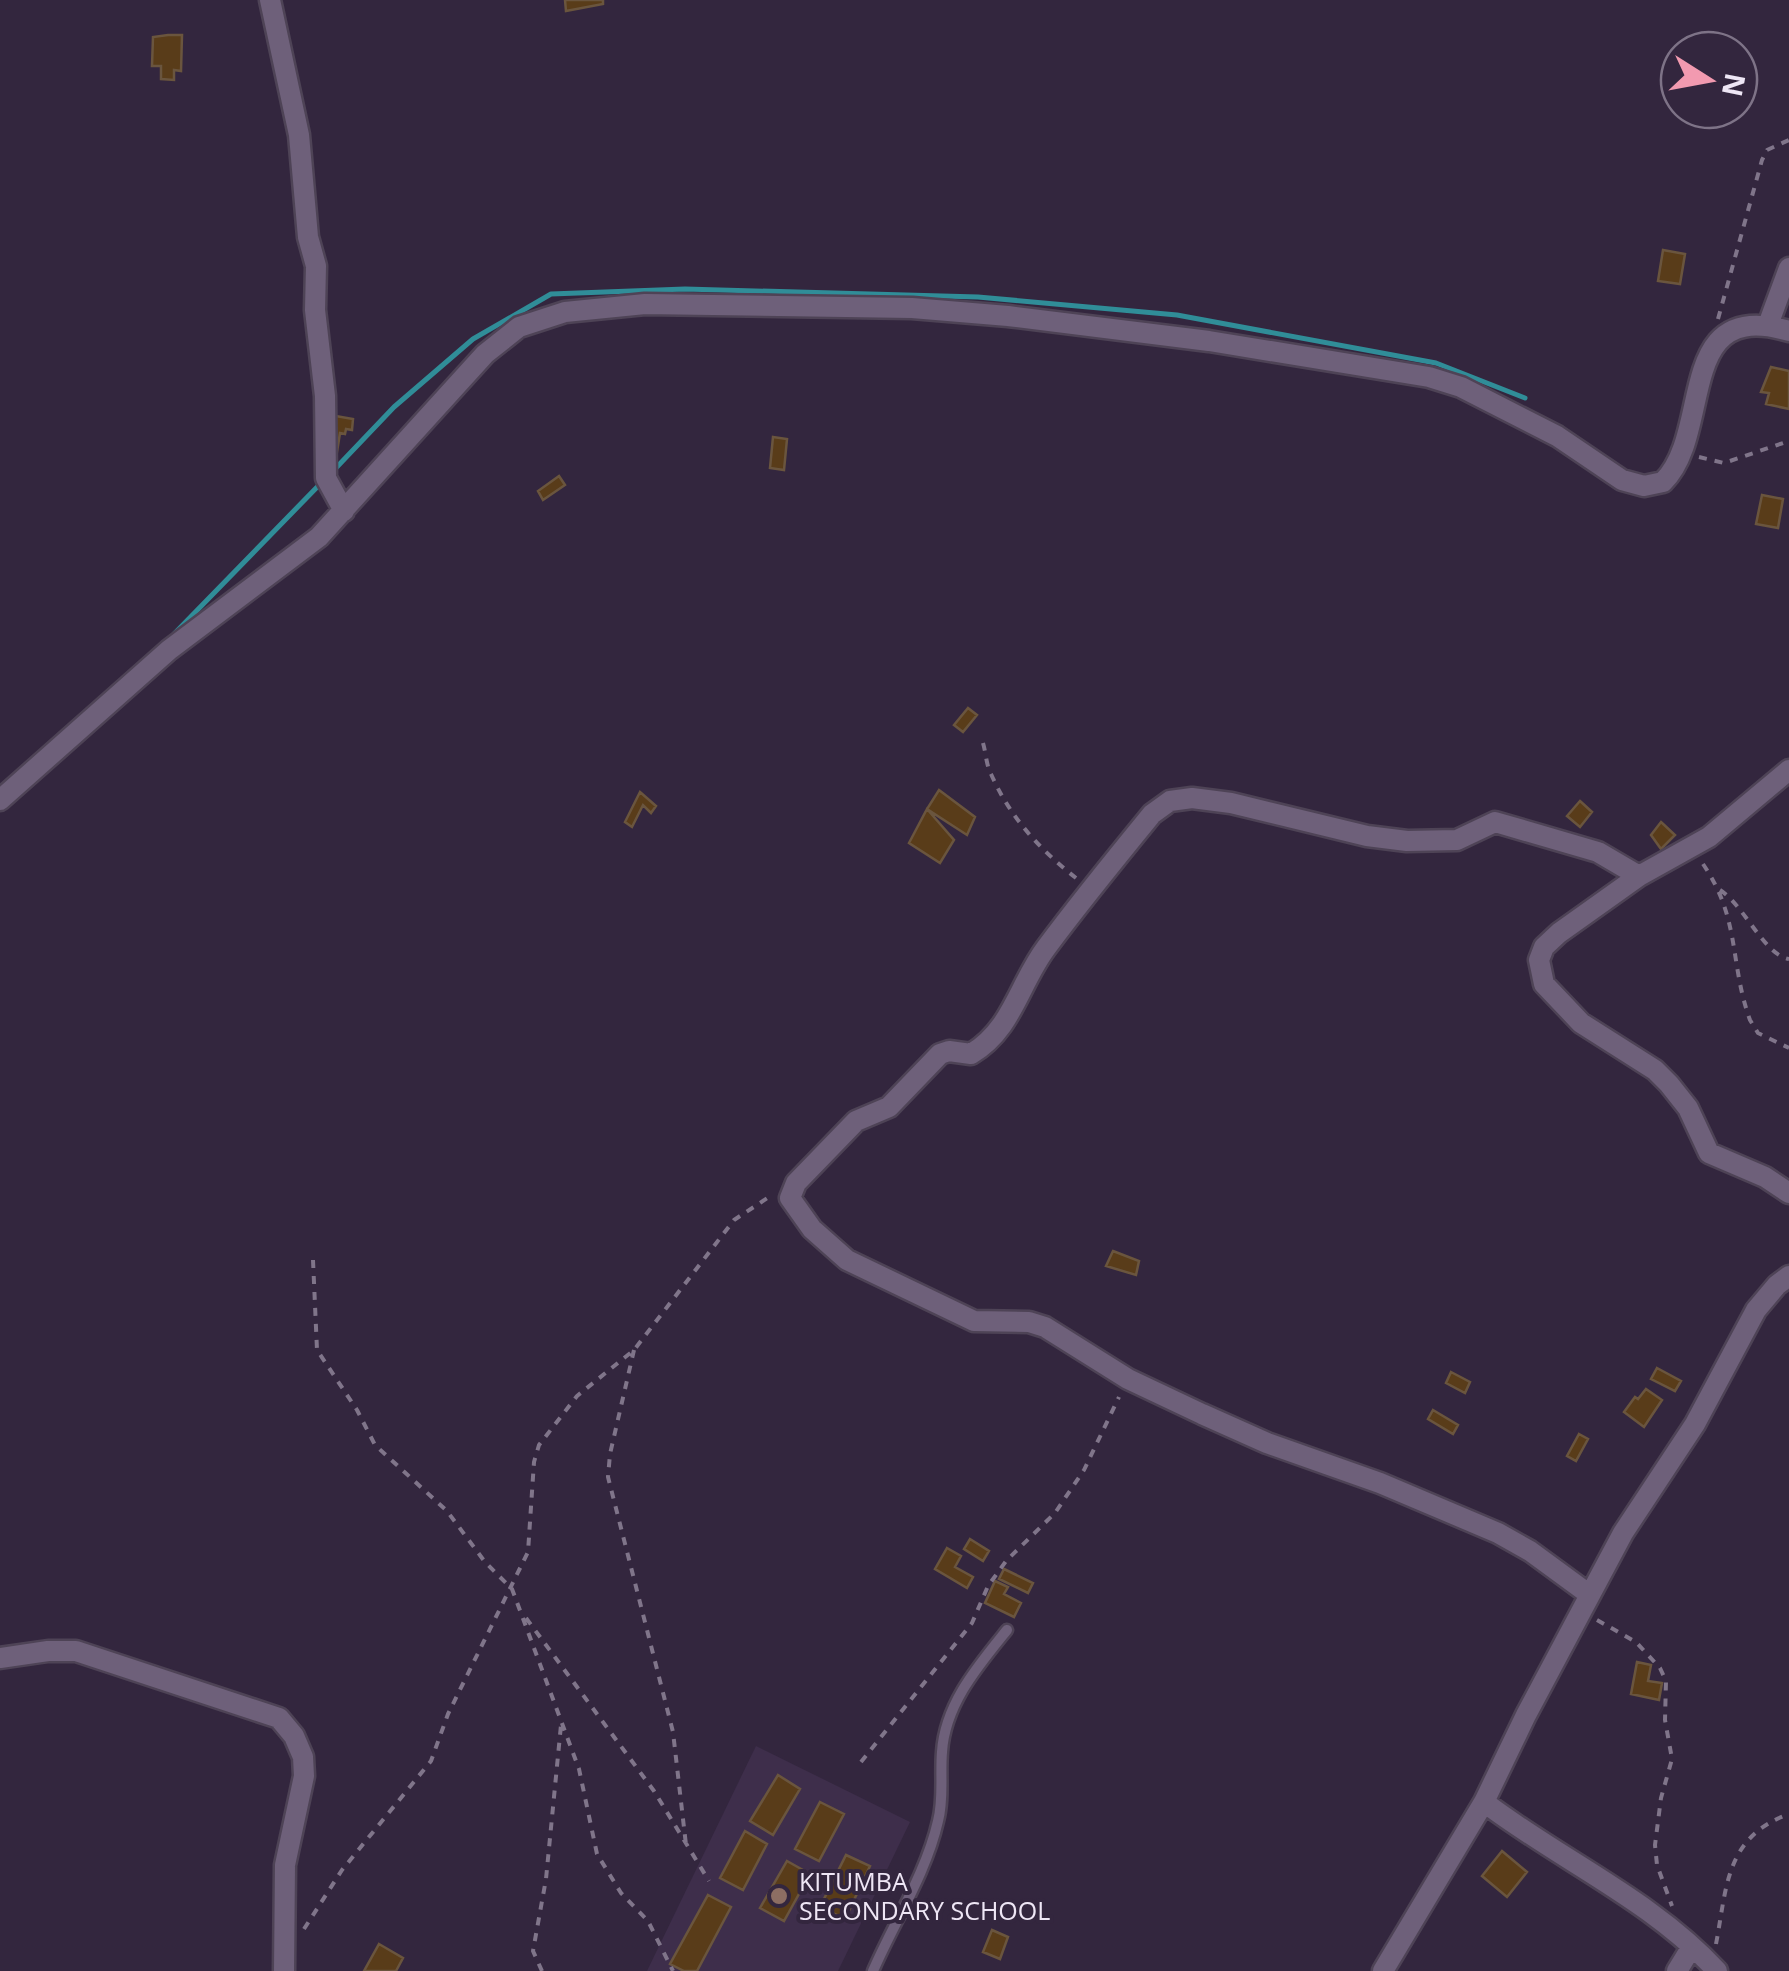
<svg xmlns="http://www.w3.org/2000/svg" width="1789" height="1971" viewBox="0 0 1789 1971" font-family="'Open Sans',sans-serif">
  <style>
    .built { fill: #3e2e4b }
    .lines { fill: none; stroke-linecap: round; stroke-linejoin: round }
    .stream { stroke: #308d98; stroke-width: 5 }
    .building { fill: #593c19; stroke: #6a553e; stroke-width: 2.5 }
    .service-casing { stroke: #4e4356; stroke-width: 15 }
    .minor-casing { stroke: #4e4356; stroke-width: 25 }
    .path { stroke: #80758a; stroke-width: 4; stroke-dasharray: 8 8; stroke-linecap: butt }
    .service { stroke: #6e607a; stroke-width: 10 }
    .minor { stroke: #6e607a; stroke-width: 20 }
    .education-dot { fill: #8d6e63; stroke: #33263e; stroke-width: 4 }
    .labels { text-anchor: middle; stroke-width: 8; stroke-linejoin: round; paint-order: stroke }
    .poi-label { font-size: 25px; fill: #eee6f5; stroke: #33263e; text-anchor: start }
  </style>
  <rect width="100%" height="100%" fill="#33263e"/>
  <path class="built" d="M 756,1746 L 910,1822 L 838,1971 L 647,1971 Z"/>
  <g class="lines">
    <path class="stream" d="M 334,470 L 394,407 L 473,339 L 551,294 L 685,289 L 978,297 L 1177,315 L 1436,363 L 1525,398
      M 174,634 L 323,481"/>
  </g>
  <path class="building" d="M 565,0 L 603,0 L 603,4 L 566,11 Z
    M 168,35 L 182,35 L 181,71 L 174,70 L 174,80 L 161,79 L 161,66 L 152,66 L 153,37 Z
    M 1663,250 L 1685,254 L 1680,284 L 1658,281 Z
    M 1771,367 L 1789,371 L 1789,409 L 1766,404 L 1769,393 L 1761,392 Z
    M 330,415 L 353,419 L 352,430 L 346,429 L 345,434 L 340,433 L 337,452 L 325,450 Z
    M 773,437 L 787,439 L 784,470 L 770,468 Z
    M 559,476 L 565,485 L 543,500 L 538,491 Z
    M 1762,495 L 1783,499 L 1778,528 L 1756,524 Z
    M 968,708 L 977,715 L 963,732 L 954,725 Z
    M 939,790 L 975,817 L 967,835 L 927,809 Z
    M 640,792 L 656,806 L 651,813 L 643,805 L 632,827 L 625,822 Z
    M 1580,801 L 1592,812 L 1580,827 L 1567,816 Z
    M 927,809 L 954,840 L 940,863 L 909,843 Z
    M 1661,822 L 1675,835 L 1661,849 L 1651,835 Z
    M 1113,1251 L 1139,1261 L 1136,1275 L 1106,1266 Z
    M 1657,1368 L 1681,1381 L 1675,1391 L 1651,1379 Z
    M 1451,1372 L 1470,1382 L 1465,1393 L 1446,1383 Z
    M 1646,1389 L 1662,1400 L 1644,1427 L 1624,1412 L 1635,1397 L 1638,1399 Z
    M 1433,1410 L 1458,1425 L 1453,1434 L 1428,1419 Z
    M 1579,1434 L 1588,1439 L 1576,1461 L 1567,1456 Z
    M 970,1539 L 989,1551 L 983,1561 L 964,1549 Z
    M 947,1548 L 961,1556 L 955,1567 L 973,1577 L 967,1588 L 935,1569 Z
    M 1004,1569 L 1033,1583 L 1028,1593 L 999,1579 Z
    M 995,1581 L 1008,1587 L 1004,1594 L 1021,1603 L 1014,1617 L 985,1603 Z
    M 1637,1662 L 1651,1665 L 1648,1681 L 1662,1683 L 1659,1700 L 1631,1694 Z
    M 778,1775 L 800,1789 L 773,1835 L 750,1821 Z
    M 820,1802 L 844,1814 L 819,1861 L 795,1849 Z
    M 745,1831 L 767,1844 L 743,1890 L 720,1878 Z
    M 1502,1851 L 1527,1872 L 1507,1897 L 1482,1876 Z
    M 846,1855 L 870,1866 L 845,1919 L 820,1907 Z
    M 787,1861 L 810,1874 L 784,1921 L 760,1908 Z
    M 708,1895 L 731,1907 L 697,1971 L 684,1971 L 670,1964 Z
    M 992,1930 L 1008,1937 L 1000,1959 L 983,1952 Z
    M 379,1944 L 403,1958 L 396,1971 L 364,1971 Z"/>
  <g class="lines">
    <g class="service-casing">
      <path id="service" d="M 873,1971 C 894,1922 926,1874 938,1821 C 944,1799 940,1775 942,1752 C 945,1704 978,1666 1007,1630"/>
    </g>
    <g class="minor-casing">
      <path id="minor" d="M 270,0 L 299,135 L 308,237 L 316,266 L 315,310 L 325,396 L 326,478 L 344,511
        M 1768,325 L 1789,268
        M 1789,770 L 1709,837 L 1639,876 L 1559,933 L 1544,947 L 1539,960 L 1544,984 L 1581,1023 L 1655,1070 L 1669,1084 L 1688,1108 L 1709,1153 L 1765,1177 L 1789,1193
        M 0,800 L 169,650 L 319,537 L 485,354 L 519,327 L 565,312 L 645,304 L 912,308 L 1008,316 L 1209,341 L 1429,377 L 1461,387 L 1557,436 L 1622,480 L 1644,486 L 1663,482 C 1714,432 1673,297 1789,331
        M 1590,1595 L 1530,1551 L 1498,1533 L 1380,1483 L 1267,1443 L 1202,1414 L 1128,1379 L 1045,1327 L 1029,1322 L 974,1321 L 847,1260 L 812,1229 L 790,1198 L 796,1183 L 856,1121 L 889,1107 L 940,1054 L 949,1051 L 971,1054 C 1012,1030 1019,984 1046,948 C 1080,902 1116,858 1152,814 L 1170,801 L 1192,798 L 1231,803 L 1367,836 L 1407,841 L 1457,840 L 1495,822 L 1598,852 L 1639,876
        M 0,1658 L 48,1651 L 76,1651 L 279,1718 L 294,1736 L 303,1757 L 304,1776 L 285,1865 L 284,1971
        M 1484,1802 C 1560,1860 1652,1900 1717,1971
        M 1383,1971 L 1484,1802 L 1526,1715 L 1623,1533 L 1695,1424 L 1756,1310 L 1777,1285 L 1789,1276
        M 1677,1971 L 1691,1948"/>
    </g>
    <path class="path" d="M 1718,319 L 1762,160 L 1767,150 L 1789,140
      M 1699,457 L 1724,463 L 1789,441
      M 983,743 C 986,753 986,764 991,774 C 1010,817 1039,849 1076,878
      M 1703,864 C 1741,920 1729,962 1750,1020 L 1758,1033 L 1789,1048
      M 1720,890 C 1744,905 1764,955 1789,959
      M 313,1260 L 317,1350 L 357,1410 L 375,1445 L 447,1511 L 485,1562 L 512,1589 L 579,1769 L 597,1854 L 621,1893 L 648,1921 L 673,1971
      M 634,1350 L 610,1454 L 608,1477 L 673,1732 L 686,1845
      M 526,1618 L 654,1791 L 709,1881
      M 1597,1620 L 1636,1642 L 1660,1668 L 1666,1681 L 1665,1720 L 1672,1759 L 1661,1798 L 1655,1845 L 1657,1865 L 1672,1906
      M 861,1762 L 972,1623 L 988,1586 L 1006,1561 L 1055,1513 L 1084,1470 L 1119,1397
      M 304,1929 L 342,1870 L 431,1761 L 448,1714 L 528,1552 L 534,1462 L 539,1445 L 577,1396 L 634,1350 L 734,1220 L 772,1195
      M 1716,1944 C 1727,1887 1725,1837 1789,1814
      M 542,1971 L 533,1951 L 546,1879 L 561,1725"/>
    <use href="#service" class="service"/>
    <use href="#minor" class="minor"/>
  </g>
  <circle class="education-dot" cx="779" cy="1896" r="10"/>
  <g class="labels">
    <g class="poi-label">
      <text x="799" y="1891">KITUMBA<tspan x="799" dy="29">SECONDARY SCHOOL</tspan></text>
    </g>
  </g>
  <g transform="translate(1709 80) rotate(101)"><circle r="48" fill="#33263e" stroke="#7e7387" stroke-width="2.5"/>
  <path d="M0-8L18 38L0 25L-18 38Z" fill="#f29ab0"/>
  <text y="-15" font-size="28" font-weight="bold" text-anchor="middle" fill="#eee6f5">N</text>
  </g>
</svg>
